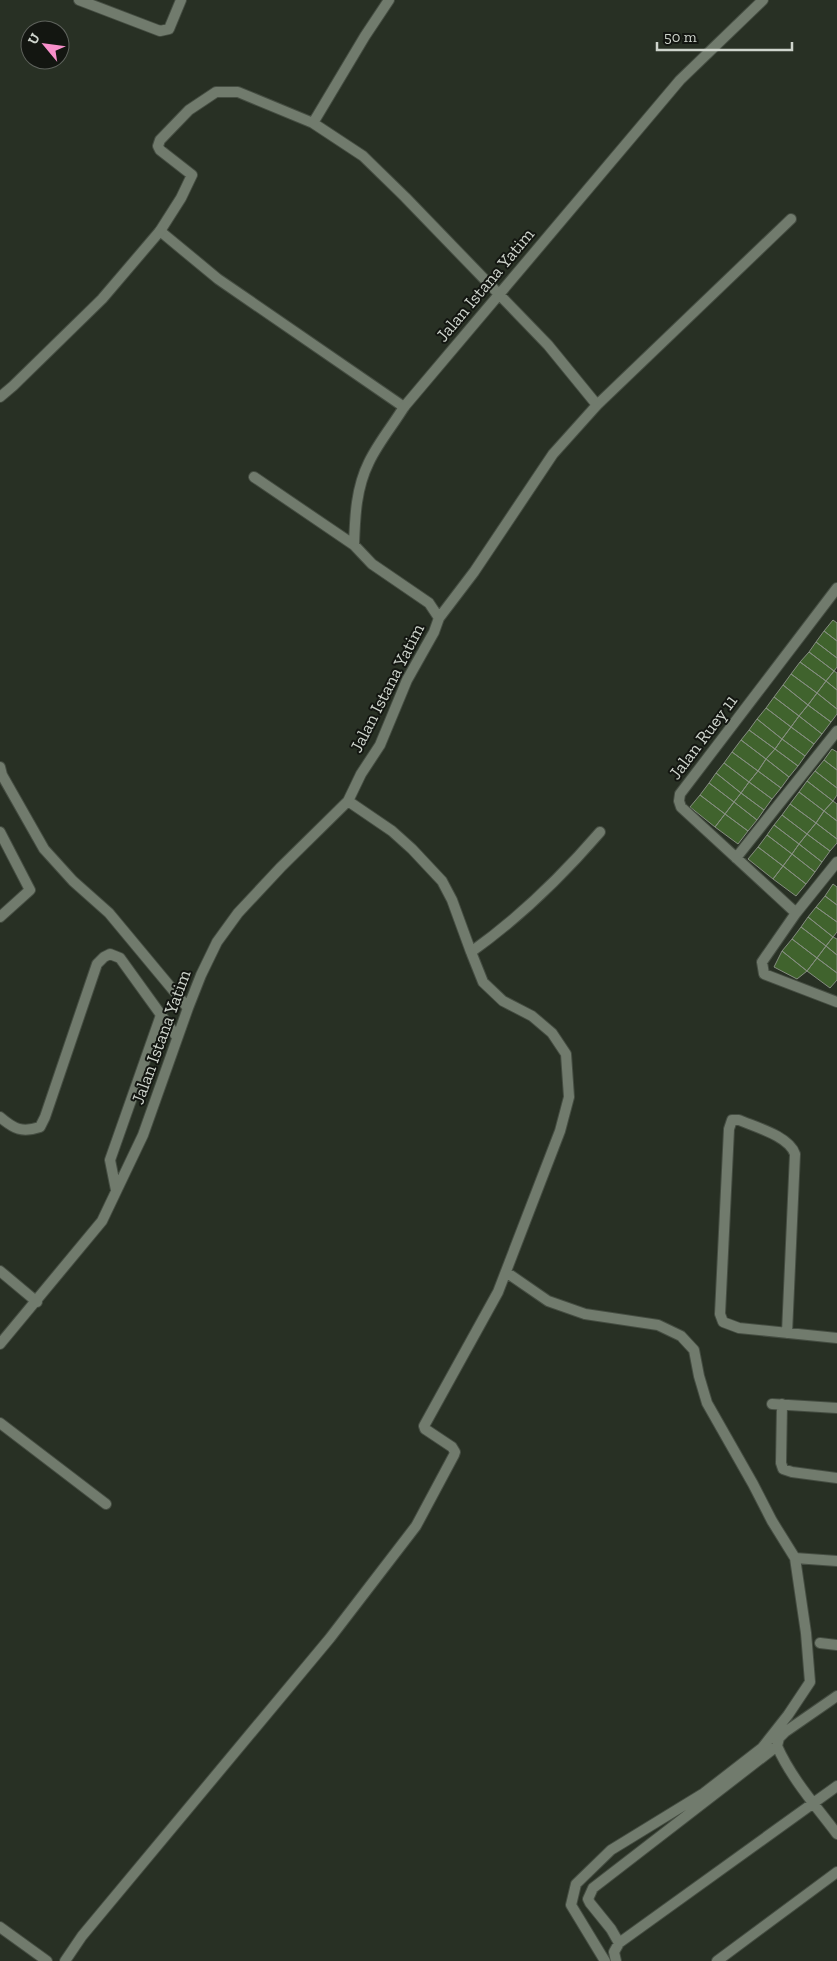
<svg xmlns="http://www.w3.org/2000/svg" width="837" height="1961" viewBox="0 0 837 1961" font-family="'Zilla Slab',serif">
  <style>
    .building { fill: #40632d; stroke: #858e80 }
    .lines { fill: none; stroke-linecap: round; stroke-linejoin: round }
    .lane-casing { stroke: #454d42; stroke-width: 12 }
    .street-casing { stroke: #454d42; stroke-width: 12 }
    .lane { stroke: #717b6d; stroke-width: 10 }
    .street { stroke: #717b6d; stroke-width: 10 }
    .labels { text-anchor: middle; stroke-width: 4; stroke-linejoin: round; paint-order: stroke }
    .street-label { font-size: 18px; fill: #ced4cc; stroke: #131611 }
  </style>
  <rect width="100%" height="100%" fill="#283024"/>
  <path class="building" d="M 833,620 L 837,623 L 837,641 L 824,631 Z
    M 824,631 L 837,641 L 837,658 L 816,642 Z
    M 816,642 L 837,658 L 837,667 L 834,671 L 809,652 Z
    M 809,652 L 834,671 L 826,681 L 800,662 Z
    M 800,662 L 826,681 L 817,693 L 791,674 Z
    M 834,671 L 837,673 L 837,690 L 826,681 Z
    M 791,674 L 817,693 L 808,705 L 783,685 Z
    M 826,681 L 837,690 L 837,709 L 817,693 Z
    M 783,685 L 808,705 L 799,716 L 774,697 Z
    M 817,693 L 837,709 L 837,714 L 831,722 L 808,705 Z
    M 774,697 L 799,716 L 791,727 L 766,708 Z
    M 808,705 L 831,722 L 822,734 L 799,716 Z
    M 766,708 L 791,727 L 782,739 L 757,719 Z
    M 799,716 L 822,734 L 814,744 L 791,727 Z
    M 757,719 L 782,739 L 775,749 L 749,730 Z
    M 791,727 L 814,744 L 805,756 L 782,739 Z
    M 749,730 L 775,749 L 766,759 L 741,740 Z
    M 782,739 L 805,756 L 798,766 L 775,749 Z
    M 741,740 L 766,759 L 758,771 L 732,752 Z
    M 775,749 L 798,766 L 789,777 L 766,759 Z
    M 832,749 L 837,752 L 837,770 L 824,760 Z
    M 732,752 L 758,771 L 749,782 L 724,763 Z
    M 766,759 L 789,777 L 781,788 L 758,771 Z
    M 824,760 L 837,770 L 837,788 L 815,771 Z
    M 724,763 L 749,782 L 741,793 L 716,773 Z
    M 758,771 L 781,788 L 772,799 L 749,782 Z
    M 815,771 L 837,788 L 837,795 L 833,801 L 807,781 Z
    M 716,773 L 741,793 L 734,802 L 709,783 Z
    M 807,781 L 833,801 L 824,811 L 799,792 Z
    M 749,782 L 772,799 L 764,810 L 741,793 Z
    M 709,783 L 734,802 L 725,814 L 700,795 Z
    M 799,792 L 824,811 L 816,823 L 790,804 Z
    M 741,793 L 764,810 L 757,820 L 734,802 Z
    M 700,795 L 725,814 L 715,827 L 690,807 Z
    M 833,801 L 837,804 L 837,821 L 824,811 Z
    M 734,802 L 757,820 L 748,831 L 725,814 Z
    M 790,804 L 816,823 L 807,834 L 782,815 Z
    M 824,811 L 837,821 L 837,839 L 816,823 Z
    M 725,814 L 748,831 L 738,844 L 715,827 Z
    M 782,815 L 807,834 L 799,844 L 774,825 Z
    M 816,823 L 837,839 L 837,843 L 830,851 L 807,834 Z
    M 774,825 L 799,844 L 792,854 L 767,835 Z
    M 807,834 L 830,851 L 822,862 L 799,844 Z
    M 767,835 L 792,854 L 783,866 L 758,847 Z
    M 799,844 L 822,862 L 815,872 L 792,854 Z
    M 758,847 L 783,866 L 773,879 L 748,859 Z
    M 792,854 L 815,872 L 806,884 L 783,866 Z
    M 783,866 L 806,884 L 796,896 L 773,879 Z
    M 833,884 L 837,887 L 837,905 L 825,896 Z
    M 825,896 L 837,905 L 837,922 L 816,907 Z
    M 816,907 L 837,922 L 837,932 L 833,937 L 808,917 Z
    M 808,917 L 833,937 L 826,946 L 801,927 Z
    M 801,927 L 826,946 L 817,958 L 792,939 Z
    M 833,937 L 837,939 L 837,955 L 826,946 Z
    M 792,939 L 817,958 L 807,971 L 782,951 Z
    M 826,946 L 837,955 L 837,973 L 817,958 Z
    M 782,951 L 807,971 L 797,979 L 774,967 Z
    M 817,958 L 837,973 L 837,980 L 830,988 L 807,971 Z"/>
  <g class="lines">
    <g class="lane-casing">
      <path id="lane" d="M 160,231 L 218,279 L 404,407"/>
    </g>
    <g class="street-casing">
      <path id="street" d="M 79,0 L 160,31 L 169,29 L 181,0
        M 313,123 L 365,36 L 389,0
        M 0,397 L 13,386 L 102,299 L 160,231 L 181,198 L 192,175 L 160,150 L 158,146 L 160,140 L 189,110 L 216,92 L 238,92 L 313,123 L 363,156 L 405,197 L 548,345 L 597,405
        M 254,477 L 354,545
        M 439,618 L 474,572 L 553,454 L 597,405 L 791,219
        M 0,767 L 2,775 L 44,849 L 73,881 L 109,913 L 188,1008
        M 348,801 L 392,831 L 412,849 L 442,881 L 452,900 L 471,952 C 519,918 562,876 600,832
        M 0,832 L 30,890 L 0,917
        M 736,858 L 837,731
        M 837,862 L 796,913 L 762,962 L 764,974 L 837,1002
        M 796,913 L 681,807 L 679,801 L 680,794 L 837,588
        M 0,1117 C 14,1129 22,1133 40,1127 L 45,1117 L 97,964 L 104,957 L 110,954 L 120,958 L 177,1037
        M 116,1190 L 110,1160 L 161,1015
        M 0,1271 L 37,1302
        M 506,1272 L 548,1301 L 585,1314 L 658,1325 L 681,1336 L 694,1350 L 699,1376 L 707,1403 L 753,1484 L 772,1521 L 795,1558 L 837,1561
        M 787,1333 L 795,1154 C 789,1136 755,1127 739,1120 L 732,1120 L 729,1129 L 720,1314 L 723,1322 L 739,1328 L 837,1338
        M 0,1344 L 102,1221 L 143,1135 L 188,1008 L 201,975 L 217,942 L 238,913 L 281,867 L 348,801 L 361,774 L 380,745 L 407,680 L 434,632 L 439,618 L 429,603 L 372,564 L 354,545 C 355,516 356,488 369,462 C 378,443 393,425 404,407 L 680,80 L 763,0
        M 772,1404 L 837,1408
        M 782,1404 L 781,1463 L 783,1469 L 792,1472 L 837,1478
        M 0,1423 L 106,1504
        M 820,1643 L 837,1645
        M 837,1696 L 785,1732 L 779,1738 L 777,1746 C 791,1778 816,1806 837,1834
        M 0,1927 L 47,1961
        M 619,1943 L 837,1786
        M 65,1961 L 82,1936 L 330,1638 L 416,1526 L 454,1455 L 455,1452 L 452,1447 L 425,1429 L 424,1426 L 498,1292 L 560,1131 L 569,1097 L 566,1054 L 552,1033 L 532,1016 L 503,1001 L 483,982 L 471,952
        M 605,1961 L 571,1905 L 576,1884 L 611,1850 L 704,1793 L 762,1748 L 788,1715 L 810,1682 L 806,1633 L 795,1558
        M 616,1961 L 614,1952 L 619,1943 L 611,1929 L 590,1903 L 588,1899 L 593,1888 L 777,1746
        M 717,1961 L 837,1872"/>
    </g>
    <use href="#lane" class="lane"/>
    <use href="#street" class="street"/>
  </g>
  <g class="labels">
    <g class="street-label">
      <text transform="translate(485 285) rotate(-50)" y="6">Jalan Istana Yatim</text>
      <text transform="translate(387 688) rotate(-63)" y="6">Jalan Istana Yatim</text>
      <text transform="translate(703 737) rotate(-53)" y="6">Jalan Ruey 11</text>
      <text transform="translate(161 1037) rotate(-70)" y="6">Jalan Istana Yatim</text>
    </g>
  </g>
  <g transform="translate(45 45) rotate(299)"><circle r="24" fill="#131611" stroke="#5e625c"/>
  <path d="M0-4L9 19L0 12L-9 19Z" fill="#f890cb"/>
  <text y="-8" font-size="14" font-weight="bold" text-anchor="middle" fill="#ced4cc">U</text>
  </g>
  <path d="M657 42v8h135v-8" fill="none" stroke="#ced4cc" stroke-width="2.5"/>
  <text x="664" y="42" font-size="15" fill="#ced4cc" stroke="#131611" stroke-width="4" paint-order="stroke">50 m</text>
</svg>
